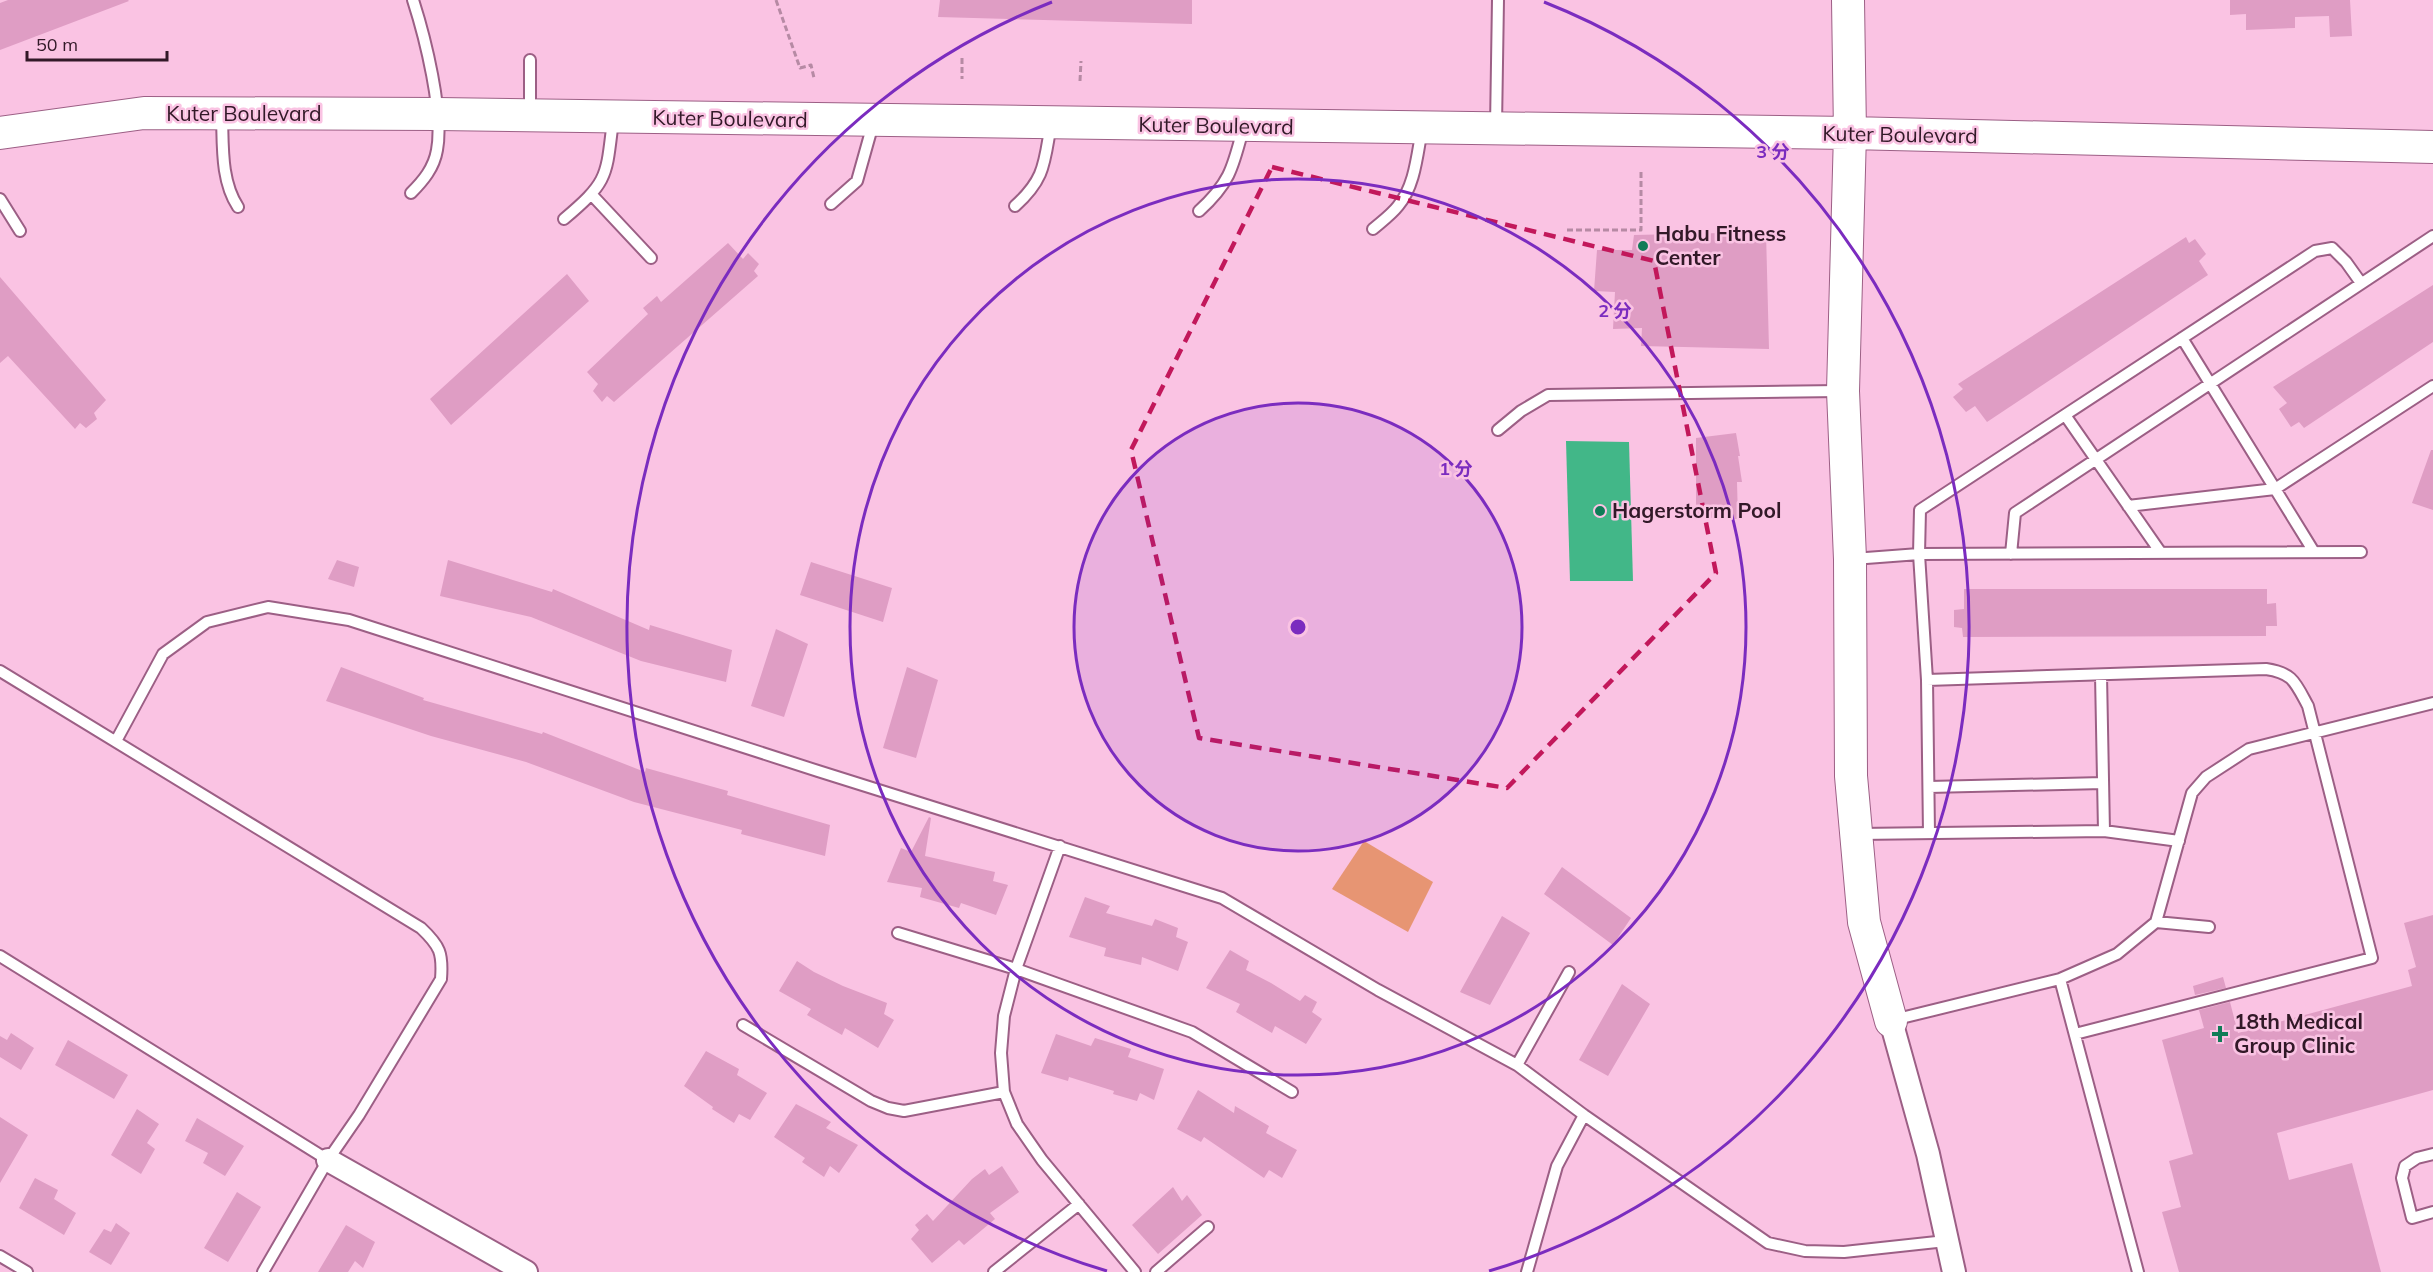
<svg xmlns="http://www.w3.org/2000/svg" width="2433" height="1272" viewBox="0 0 2433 1272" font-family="Mulish,'Noto Sans JP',sans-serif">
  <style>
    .green { fill: #e79573 }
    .water { fill: #42b788 }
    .building { fill: #df9dc4 }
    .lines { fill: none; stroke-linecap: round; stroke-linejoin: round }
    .lane-casing { stroke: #9c5f85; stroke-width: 14 }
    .street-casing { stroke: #9c5f85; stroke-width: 26 }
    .secondary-casing { stroke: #9c5f85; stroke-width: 34 }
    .path { stroke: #b68aa4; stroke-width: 3; stroke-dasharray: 6 3; stroke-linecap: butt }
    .lane { stroke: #fff; stroke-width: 10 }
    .street { stroke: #fff; stroke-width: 22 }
    .secondary { stroke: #fff; stroke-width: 32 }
    .marked { fill: none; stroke: #c2185b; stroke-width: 4.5; stroke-dasharray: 12 8; stroke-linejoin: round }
    .ring { fill: none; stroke: #7b2cbf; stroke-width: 3 }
    .poi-dot { fill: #107c57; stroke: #fac3e3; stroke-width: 2 }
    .labels { text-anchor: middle; stroke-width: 5; stroke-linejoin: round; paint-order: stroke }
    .street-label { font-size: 21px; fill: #321928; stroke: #fac3e3 }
    .poi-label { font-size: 21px; font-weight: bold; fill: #321928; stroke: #fac3e3; text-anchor: start }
    .centre { fill: #7b2cbf; stroke: #fac3e3; stroke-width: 3 }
    .ring-label { font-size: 18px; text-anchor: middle; font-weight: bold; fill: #7b2cbf; stroke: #fac3e3; stroke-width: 5; stroke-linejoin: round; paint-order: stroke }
  </style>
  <rect width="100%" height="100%" fill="#fac3e3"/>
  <path class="green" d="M 1364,841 L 1433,882 L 1408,932 L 1332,889 Z"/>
  <path class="water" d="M 1566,441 L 1629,442 L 1633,581 L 1570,581 Z"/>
  <path class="building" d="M 8,0 L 128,0 L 129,1 L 0,50 L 0,3 Z
    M 940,0 L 1192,0 L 1192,24 L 938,17 Z
    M 2230,0 L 2350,0 L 2352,36 L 2330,37 L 2329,16 L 2295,17 L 2295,28 L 2246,30 L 2246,14 L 2230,15 Z
    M 1766,232 L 1769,349 L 1641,346 L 1642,328 L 1613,329 L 1615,292 L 1594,291 L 1597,250 L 1632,250 L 1634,235 Z
    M 2186,237 L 2189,243 L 2195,239 L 2206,254 L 2199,261 L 2208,275 L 1987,422 L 1975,406 L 1966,412 L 1953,397 L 1963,389 L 1958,384 Z
    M 728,243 L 743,259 L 748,253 L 759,264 L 754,271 L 758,276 L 614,402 L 607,396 L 602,402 L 593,391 L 598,384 L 587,372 L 648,314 L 643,308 L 657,296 L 661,302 Z
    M 567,274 L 589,301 L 451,425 L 430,399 Z
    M 0,277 L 106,400 L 94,413 L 97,419 L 86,428 L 80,423 L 75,429 L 8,356 L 0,363 Z
    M 2433,285 L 2433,342 L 2304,428 L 2299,422 L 2291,427 L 2279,409 L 2287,403 L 2273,387 Z
    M 1736,433 L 1740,456 L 1738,456 L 1742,482 L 1737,482 L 1738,519 L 1696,517 L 1696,438 Z
    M 2431,450 L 2433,450 L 2433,510 L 2412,503 Z
    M 337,560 L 359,567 L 354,587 L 328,579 Z
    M 448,560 L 552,592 L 553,589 L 649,630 L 650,625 L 732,650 L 726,682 L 641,661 L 531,617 L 440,596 Z
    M 811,562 L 892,588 L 883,622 L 800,595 Z
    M 1964,589 L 2267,589 L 2267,604 L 2276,603 L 2277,626 L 2266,626 L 2266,636 L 1963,637 L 1962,628 L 1954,627 L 1954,610 L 1964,609 Z
    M 776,629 L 808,644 L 784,717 L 751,706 Z
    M 341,667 L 424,698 L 423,700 L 542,734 L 543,732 L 645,772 L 646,768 L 728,791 L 727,795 L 830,825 L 825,856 L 741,834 L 742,830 L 634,802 L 526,762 L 431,736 L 326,701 Z
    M 907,667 L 938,680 L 916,758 L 883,748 Z
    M 929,817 L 931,818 L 925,856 L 995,872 L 993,881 L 1008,885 L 996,915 L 961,903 L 959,908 L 920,897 L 922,888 L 887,882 L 901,848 L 911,852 Z
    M 1562,867 L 1631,918 L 1613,945 L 1544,894 Z
    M 1085,897 L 1110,906 L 1106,913 L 1152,926 L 1155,919 L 1178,928 L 1176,937 L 1188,942 L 1178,971 L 1142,957 L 1141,965 L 1104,956 L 1106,948 L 1069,937 Z
    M 2433,915 L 2433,1090 L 2277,1133 L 2289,1180 L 2352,1163 L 2381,1272 L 2179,1272 L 2162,1212 L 2181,1207 L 2169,1161 L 2193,1154 L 2162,1040 L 2204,1028 L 2199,1010 L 2230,1002 L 2238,1033 L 2412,986 L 2408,970 L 2416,967 L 2404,923 Z
    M 1502,916 L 1530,933 L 1490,1005 L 1460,992 Z
    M 1230,950 L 1249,961 L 1246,970 L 1271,983 L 1300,1001 L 1305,995 L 1317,1002 L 1312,1012 L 1322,1019 L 1306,1044 L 1275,1026 L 1272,1033 L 1236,1012 L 1240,1004 L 1206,988 Z
    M 797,961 L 814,972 L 843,986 L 887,1003 L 884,1014 L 894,1020 L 878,1048 L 845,1028 L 842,1035 L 807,1015 L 811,1009 L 779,991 Z
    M 2223,977 L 2226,988 L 2195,995 L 2193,986 Z
    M 1622,984 L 1650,1004 L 1608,1076 L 1579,1060 Z
    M 11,1033 L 34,1048 L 21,1070 L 0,1057 L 0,1036 L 7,1040 Z
    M 1056,1034 L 1091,1046 L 1095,1038 L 1131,1049 L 1128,1057 L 1164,1069 L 1154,1100 L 1140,1093 L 1137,1101 L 1113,1094 L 1114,1091 L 1069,1077 L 1068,1081 L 1041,1073 Z
    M 68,1040 L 128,1075 L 114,1099 L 55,1065 Z
    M 706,1051 L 739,1069 L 737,1075 L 767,1093 L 750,1120 L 739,1114 L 734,1123 L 712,1109 L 713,1107 L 684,1086 Z
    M 1198,1090 L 1234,1113 L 1235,1106 L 1269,1126 L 1266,1133 L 1297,1150 L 1282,1178 L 1269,1170 L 1264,1178 L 1204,1137 L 1201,1142 L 1177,1129 Z
    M 796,1104 L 831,1122 L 826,1128 L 858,1145 L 839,1173 L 830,1166 L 824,1177 L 802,1162 L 805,1158 L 774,1137 Z
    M 137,1109 L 159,1124 L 147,1143 L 155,1149 L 141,1174 L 111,1155 Z
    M 0,1117 L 28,1135 L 0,1183 Z
    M 197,1118 L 244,1146 L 225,1176 L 203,1163 L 208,1153 L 185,1141 Z
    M 1002,1166 L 1019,1192 L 990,1213 L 995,1219 L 964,1245 L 959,1240 L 932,1263 L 911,1239 L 919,1230 L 915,1225 L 927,1214 L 933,1221 L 972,1179 L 985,1169 L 989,1175 Z
    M 35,1178 L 58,1190 L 54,1199 L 76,1213 L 64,1235 L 19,1208 Z
    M 1173,1187 L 1182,1201 L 1187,1195 L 1202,1215 L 1158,1254 L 1132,1225 Z
    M 237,1192 L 261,1207 L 228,1262 L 204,1248 Z
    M 116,1223 L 130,1233 L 111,1265 L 89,1252 L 104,1229 L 111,1232 Z
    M 346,1225 L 375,1242 L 363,1268 L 355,1261 L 348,1272 L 318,1272 Z"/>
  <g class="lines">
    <g class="lane-casing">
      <path id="lane" d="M 530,60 L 530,112
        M 222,117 C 223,147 221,181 238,207
        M 1496,126 L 1498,0
        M 411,193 C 423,181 434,168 437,150 C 444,113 425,37 413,0
        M 592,195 L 651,258
        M 0,199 L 20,231
        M 831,204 L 857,181 L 873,124
        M 1015,206 C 1046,178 1044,162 1051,124
        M 1199,211 C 1230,183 1233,167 1243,129
        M 564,219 C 609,181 606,177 613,120
        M 1373,229 C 1381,222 1391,215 1398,206 C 1415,186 1417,155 1422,129
        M 2182,338 L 2314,552
        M 2065,415 L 2161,553
        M 1498,430 L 1521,411 L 1548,395 L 1840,391
        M 2128,506 L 2275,489 L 2433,386
        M 2011,554 L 2015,513 L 2433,236
        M 1853,559 L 1919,554 L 2361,552
        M 0,671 L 421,928 C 440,946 443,953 441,979 L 359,1115 L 328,1160 L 263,1272
        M 2101,675 L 2104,831
        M 1927,680 L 2266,669 C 2293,673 2295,682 2308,706 L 2372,958 L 2075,1034
        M 116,741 L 163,654 L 207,622 L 268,607 L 349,620 L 818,771 L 1222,898 L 1378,990 L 1517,1065 L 1584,1115 L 1768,1243 L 1805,1251 L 1844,1252 L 1946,1241
        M 1929,787 L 2103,783
        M 1929,833 L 1927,680 L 1919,554 L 1920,510 L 2315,251 L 2332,248 L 2346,262 L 2361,283
        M 1859,834 L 2104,831 L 2179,841
        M 1060,846 L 1016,969 L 1004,1016 L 1001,1053 L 1004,1092 L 1017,1124 L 1042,1160 L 1135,1272
        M 2156,922 L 2209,927
        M 898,933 L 1016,969 L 1192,1032 L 1292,1092
        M 0,956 L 328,1160
        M 2060,979 L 2138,1272
        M 1893,1020 L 2060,979 L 2117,954 L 2156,922 L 2192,793 L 2206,777 L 2249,749 L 2433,703
        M 743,1025 L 871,1101 L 888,1108 L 904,1111 L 1004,1092
        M 1517,1065 L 1569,972
        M 2433,1154 L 2417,1158 L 2405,1166 L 2402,1178 L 2412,1218 L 2433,1212
        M 0,1256 L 27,1272
        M 994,1272 L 1079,1204
        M 1156,1272 L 1208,1227
        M 1527,1272 L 1557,1166 L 1584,1115"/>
    </g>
    <g class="street-casing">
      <path id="street" d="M 1891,1021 L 1928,1154 L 1954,1272
        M 328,1160 L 526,1272"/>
    </g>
    <g class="secondary-casing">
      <path id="secondary" d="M 1848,0 L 1850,133 L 1843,391 L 1850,559 L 1851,776 L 1864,922 L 1891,1021
        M 0,133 L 144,113 L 438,114 L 1850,133 L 2433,147"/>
    </g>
    <path class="path" d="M 776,0 L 800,68 L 811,65 L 814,78
      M 962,58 L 962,79
      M 1080,81 L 1081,61
      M 1567,230 L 1641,230 L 1641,170"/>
    <use href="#lane" class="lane"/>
    <use href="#street" class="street"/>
    <use href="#secondary" class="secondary"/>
  </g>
  <path class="marked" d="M 1272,167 L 1654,261 L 1716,573 L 1507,788 L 1199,738 L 1131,450 Z"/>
  <circle cx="1298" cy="627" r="224" fill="#7b2cbf" fill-opacity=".12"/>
  <g class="ring">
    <circle cx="1298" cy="627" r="224"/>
    <circle cx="1298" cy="627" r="448"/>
    <path d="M1107 1271A672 672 0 0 1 1052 2M1544 2A672 672 0 0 1 1489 1271"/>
  </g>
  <g class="poi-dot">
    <circle cx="1643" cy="246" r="6"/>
    <circle cx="1600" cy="511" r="6"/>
    <path d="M2217 1025h6v6h6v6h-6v6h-6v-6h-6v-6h6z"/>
  </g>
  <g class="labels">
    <g class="street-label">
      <text x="244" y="121">Kuter Boulevard</text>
      <text transform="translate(730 119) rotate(1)" y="7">Kuter Boulevard</text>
      <text transform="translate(1216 126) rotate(1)" y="7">Kuter Boulevard</text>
      <text transform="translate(1900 135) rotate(1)" y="7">Kuter Boulevard</text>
    </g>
    <g class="poi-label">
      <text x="1655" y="241">Habu Fitness<tspan x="1655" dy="24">Center</tspan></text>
      <text x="1612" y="518">Hagerstorm Pool</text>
      <text x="2234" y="1029">18th Medical<tspan x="2234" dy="24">Group Clinic</tspan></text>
    </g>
  </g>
  <circle cx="1298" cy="627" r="9" class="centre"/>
  <g class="ring-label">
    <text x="1773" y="158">3 分</text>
    <text x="1615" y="317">2 分</text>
    <text x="1456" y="475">1 分</text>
  </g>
  <path d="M27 51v9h140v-9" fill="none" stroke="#321928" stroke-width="3"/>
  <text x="36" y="51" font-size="18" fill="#321928" stroke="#fac3e3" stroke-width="4.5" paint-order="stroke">50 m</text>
</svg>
